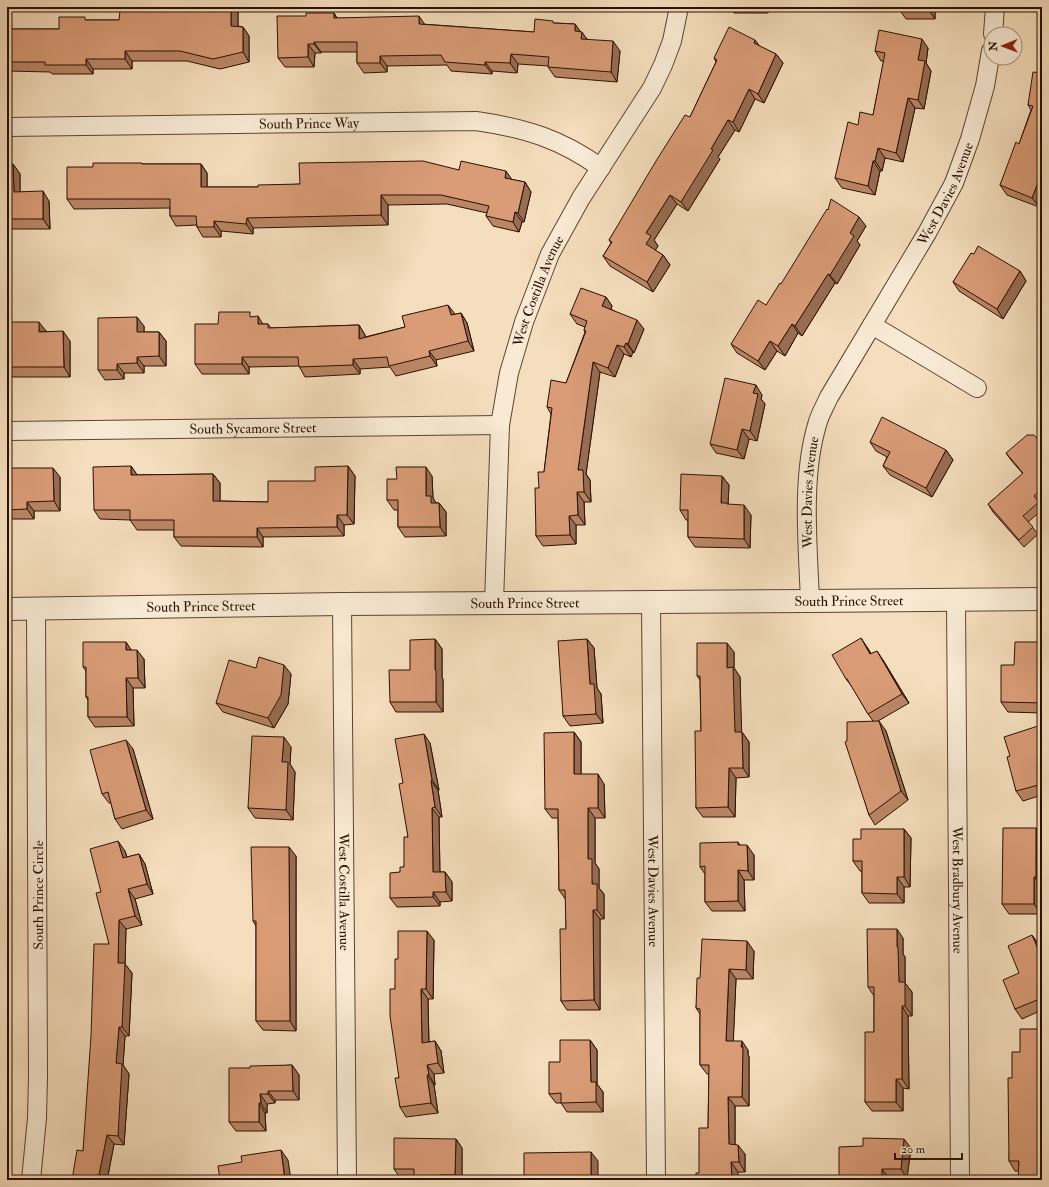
<svg xmlns="http://www.w3.org/2000/svg" width="1049" height="1187" viewBox="0 0 1049 1187" font-family="'IM FELL Double Pica',serif">
  <style>
    .lines { fill: none; stroke-linecap: round; stroke-linejoin: round }
    .minor-casing { stroke: #5d4431; stroke-width: 20 }
    .tertiary-casing { stroke: #5d4431; stroke-width: 24 }
    .minor { stroke: #f8ead4; stroke-width: 18 }
    .tertiary { stroke: #f8ead4; stroke-width: 22 }
    .wall { fill: #bb8666; stroke: #2a1002 }
    .shaded-wall { fill: #986d53; stroke: #2a1002 }
    .building { fill: #d99c77; stroke: #2a1002 }
    .labels { text-anchor: middle; stroke-width: 3; stroke-linejoin: round; paint-order: stroke }
    .street-label { font-size: 14px; fill: #2a1002; stroke: #f8ead4 }
  </style>
  <rect width="100%" height="100%" fill="#f5debd"/>
  <filter id="stains"><feTurbulence type="fractalNoise" baseFrequency=".005" numOctaves="4"/><feColorMatrix values="0 0 0 0 .2 0 0 0 0 .09 0 0 0 0 .02 0 0 0 .5 -.17"/></filter>
  <radialGradient id="worn" r=".72"><stop offset=".6" stop-color="#630" stop-opacity="0"/><stop offset="1" stop-color="#630" stop-opacity=".3"/></radialGradient>
  <g class="lines">
    <g class="minor-casing">
      <g id="minor">
        <path d="M 993,34 L 995,7"/>
        <path id="s1" d="M 7,127 L 476,121 C 525,128 561,139 601,168"/>
        <path d="M 872,325 L 977,388"/>
        <path id="s2" d="M 7,431 L 500,425"/>
        <path id="s3" d="M 956,599 L 960,1180"/>
        <path id="s4" d="M 810,601 C 808,547 801,478 817,425 C 819,416 825,406 829,397 L 927,233 L 954,183 L 970,139 L 985,86 L 991,51"/>
        <path id="s5" d="M 651,602 L 656,1180"/>
        <path id="s6" d="M 494,603 L 500,425 L 509,373 L 524,322 L 550,254 L 581,198 L 652,88 L 663,65 L 672,41 L 679,7"/>
        <path id="s7" d="M 342,604 L 347,1180"/>
        <path d="M 31,1180 L 37,1118 L 38,1077 L 36,609"/>
      </g>
    </g>
    <g class="tertiary-casing">
      <g id="tertiary">
        <path id="s8" d="M 7,609 L 342,604 L 810,601 L 1042,599"/>
      </g>
    </g>
    <use href="#minor" class="minor"/>
    <use href="#tertiary" class="tertiary"/>
  </g>
  <path class="wall" d="M 730,7 L 768,7 L 768,13 L 734,13 Z
    M 935,7 L 935,19 L 906,19 L 899,9 Z
    M 238,9 L 238,26 L 243,27 L 249,36 L 249,62 L 220,69 L 187,61 L 132,61 L 132,69 L 93,69 L 93,74 L 52,74 L 50,72 L 7,71 L 7,22 L 12,29 L 59,29 L 87,20 L 119,20 Z
    M 334,13 L 337,18 L 534,32 L 555,23 L 575,24 L 580,31 L 587,39 L 620,51 L 617,82 L 555,77 L 548,67 L 549,66 L 518,64 L 517,73 L 492,71 L 492,74 L 451,71 L 447,65 L 387,66 L 387,72 L 364,73 L 357,63 L 357,52 L 321,52 L 321,53 L 315,53 L 314,67 L 285,67 L 278,58 Z
    M 755,40 L 759,46 L 776,54 L 783,63 L 764,103 L 755,99 L 739,132 L 735,130 L 718,157 L 720,159 L 688,211 L 677,204 L 654,240 L 658,246 L 655,250 L 663,255 L 670,265 L 653,292 L 610,266 L 603,256 L 611,243 L 609,240 L 690,117 L 716,62 L 714,58 Z
    M 928,48 L 926,63 L 931,71 L 924,109 L 915,108 L 903,162 L 885,158 L 882,171 L 880,171 L 875,195 L 842,188 L 835,178 L 858,125 L 873,115 L 884,61 L 881,61 L 875,51 Z
    M 1042,73 L 1039,207 L 1007,195 L 1000,185 L 1019,144 L 1031,110 L 1028,105 Z
    M 7,164 L 13,164 L 20,174 L 20,192 L 49,201 L 50,229 L 7,229 Z
    M 143,164 L 201,164 L 207,173 L 207,187 L 258,187 L 300,184 L 459,170 L 525,182 L 531,192 L 524,222 L 522,222 L 519,232 L 493,226 L 486,216 L 487,213 L 447,204 L 388,205 L 388,225 L 253,228 L 253,234 L 221,231 L 221,237 L 203,237 L 197,227 L 197,225 L 176,226 L 170,216 L 170,208 L 74,209 L 67,199 L 93,167 Z
    M 866,226 L 857,241 L 860,245 L 837,284 L 835,283 L 802,336 L 798,333 L 785,356 L 777,351 L 765,370 L 737,353 L 731,344 L 766,305 Z
    M 974,254 L 1020,271 L 1026,281 L 1003,319 L 959,291 L 953,282 Z
    M 606,297 L 612,306 L 611,309 L 644,329 L 634,353 L 633,352 L 631,357 L 624,354 L 615,377 L 600,372 L 586,474 L 590,480 L 591,502 L 584,502 L 585,525 L 576,525 L 576,544 L 543,546 L 536,536 L 539,488 L 544,472 L 551,414 L 547,407 L 566,383 L 585,332 L 584,330 L 585,327 L 577,324 L 570,314 Z
    M 461,313 L 467,323 L 474,351 L 436,360 L 437,366 L 396,376 L 390,367 L 360,369 L 360,374 L 305,377 L 299,366 L 249,367 L 249,374 L 202,374 L 195,364 L 218,324 L 253,317 L 263,324 L 268,324 L 271,328 L 359,325 L 365,335 L 365,337 Z
    M 7,322 L 46,331 L 70,341 L 70,377 L 7,377 Z
    M 144,326 L 144,332 L 159,332 L 166,341 L 166,366 L 144,366 L 144,373 L 124,373 L 124,379 L 105,380 L 98,370 Z
    M 762,395 L 761,399 L 765,404 L 757,441 L 749,439 L 744,459 L 716,453 L 710,444 Z
    M 870,442 L 946,450 L 953,460 L 932,497 L 890,475 L 883,466 L 887,457 L 876,451 Z
    M 1042,444 L 1042,500 L 1039,502 L 1042,506 L 1042,510 L 1028,522 L 1038,534 L 1024,547 L 993,512 L 988,504 L 1023,474 L 1011,460 L 1006,453 Z
    M 131,466 L 137,475 L 213,474 L 220,483 L 220,501 L 268,502 L 348,466 L 355,476 L 354,524 L 344,525 L 344,536 L 263,537 L 263,547 L 181,546 L 174,537 L 174,530 L 137,530 L 130,520 L 100,519 L 94,510 Z
    M 7,472 L 60,477 L 60,511 L 34,511 L 34,519 L 7,519 Z
    M 432,476 L 433,498 L 436,503 L 439,503 L 446,512 L 446,536 L 405,537 L 398,527 L 398,510 L 394,510 L 387,500 L 397,479 Z
    M 722,476 L 729,485 L 728,505 L 751,515 L 750,548 L 695,547 L 688,537 L 688,520 L 686,520 L 680,510 Z
    M 435,639 L 442,649 L 442,678 L 443,679 L 443,712 L 396,712 L 390,702 L 410,670 Z
    M 587,639 L 594,648 L 597,688 L 601,694 L 603,723 L 570,726 L 563,716 Z
    M 126,642 L 131,650 L 144,659 L 145,688 L 133,688 L 134,726 L 95,727 L 88,717 L 88,700 L 86,697 L 86,671 L 83,667 Z
    M 1042,642 L 1042,713 L 1008,712 L 1001,702 Z
    M 867,647 L 871,654 L 883,660 L 909,703 L 878,721 L 886,731 L 908,800 L 875,825 L 869,815 L 847,741 L 873,721 L 868,714 L 853,688 L 846,679 Z
    M 734,652 L 734,668 L 740,677 L 741,732 L 742,732 L 749,742 L 749,777 L 736,778 L 735,817 L 703,817 L 696,808 L 701,731 L 700,680 L 697,676 Z
    M 256,668 L 291,674 L 288,704 L 274,728 L 223,712 L 216,703 Z
    M 574,732 L 581,742 L 581,774 L 604,784 L 605,818 L 595,818 L 595,863 L 599,869 L 599,888 L 604,894 L 604,919 L 600,919 L 600,1010 L 567,1010 L 561,1001 L 566,929 L 566,900 L 559,890 L 558,818 L 552,818 L 545,809 Z
    M 1042,732 L 1042,795 L 1023,801 L 1016,791 L 1010,756 Z
    M 430,743 L 439,790 L 438,790 L 442,817 L 439,817 L 440,872 L 445,872 L 452,882 L 452,901 L 440,902 L 440,906 L 397,907 L 390,898 L 400,872 L 404,867 L 408,837 L 403,783 Z
    M 291,747 L 290,764 L 295,772 L 293,820 L 255,818 L 248,808 Z
    M 133,749 L 153,819 L 122,829 L 115,819 L 111,803 L 109,803 L 102,794 Z
    M 1036,828 L 1042,837 L 1042,886 L 1041,886 L 1041,914 L 1009,914 L 1002,904 Z
    M 904,829 L 911,838 L 910,887 L 904,887 L 904,903 L 869,903 L 862,893 L 862,871 L 860,871 L 853,861 L 861,839 Z
    M 738,842 L 740,845 L 754,855 L 754,880 L 744,880 L 745,911 L 712,911 L 705,902 L 705,874 L 700,867 Z
    M 125,851 L 127,857 L 139,854 L 145,864 L 153,894 L 135,899 L 142,925 L 126,929 L 125,964 L 132,973 L 129,1036 L 125,1036 L 123,1065 L 129,1074 L 124,1145 L 114,1144 L 108,1176 L 110,1177 L 111,1179 L 72,1180 L 83,1151 L 109,944 L 101,892 Z
    M 296,856 L 296,1031 L 263,1030 L 256,1021 L 256,926 L 253,921 Z
    M 1032,935 L 1039,945 L 1042,952 L 1042,1010 L 1022,1019 L 1015,1009 L 1019,973 Z
    M 903,938 L 903,954 L 905,957 L 905,983 L 912,992 L 912,1016 L 908,1016 L 909,1089 L 903,1088 L 903,1111 L 872,1111 L 865,1102 L 874,1032 L 874,996 L 868,987 Z
    M 434,940 L 433,999 L 428,999 L 429,1042 L 435,1041 L 441,1051 L 444,1073 L 434,1074 L 435,1085 L 434,1085 L 438,1113 L 406,1117 L 400,1107 L 395,989 L 398,959 Z
    M 754,951 L 753,979 L 736,979 L 733,1041 L 748,1050 L 748,1055 L 749,1056 L 749,1106 L 735,1106 L 735,1145 L 745,1154 L 745,1172 L 699,1173 L 708,1128 L 709,1074 L 707,1074 L 700,1065 L 700,1014 L 696,1008 L 700,978 Z
    M 590,1040 L 597,1050 L 597,1084 L 603,1092 L 603,1112 L 567,1112 L 561,1103 L 556,1103 L 549,1094 L 560,1062 Z
    M 1020,1052 L 1019,1171 L 1015,1171 L 1009,1161 L 1012,1078 Z
    M 292,1065 L 299,1075 L 299,1100 L 275,1100 L 275,1103 L 267,1104 L 267,1113 L 265,1113 L 266,1131 L 236,1131 L 229,1122 L 250,1068 Z
    M 456,1139 L 462,1148 L 462,1180 L 414,1180 L 414,1179 L 401,1179 L 394,1169 Z
    M 911,1148 L 907,1178 L 839,1180 Z"/>
  <path class="shaded-wall" d="M 231,7 L 236,7 L 238,9 L 238,36 L 231,26 Z
    M 764,7 L 768,7 L 768,13 Z
    M 928,7 L 935,7 L 935,19 L 928,9 Z
    M 334,13 L 340,23 L 334,18 Z
    M 419,16 L 426,26 L 419,24 Z
    M 7,22 L 12,28 L 12,39 L 7,32 Z
    M 575,24 L 582,34 L 582,32 L 588,41 L 588,49 L 575,31 Z
    M 243,27 L 249,36 L 249,62 L 243,52 Z
    M 922,39 L 928,48 L 926,63 L 931,71 L 924,109 L 918,100 L 918,60 Z
    M 755,40 L 762,49 L 754,43 Z
    M 613,41 L 620,51 L 617,82 L 611,72 Z
    M 314,42 L 321,52 L 321,53 L 314,44 Z
    M 308,44 L 315,53 L 314,67 L 308,57 Z
    M 125,51 L 132,61 L 132,69 L 125,59 Z
    M 511,54 L 518,64 L 517,73 L 510,63 Z
    M 776,54 L 783,63 L 764,103 L 758,94 Z
    M 380,56 L 387,66 L 387,72 L 380,63 Z
    M 86,59 L 93,69 L 93,74 L 86,65 Z
    M 485,62 L 492,71 L 492,74 L 485,65 Z
    M 749,89 L 755,99 L 739,132 L 733,122 Z
    M 908,98 L 915,108 L 903,162 L 896,153 Z
    M 728,120 L 735,130 L 718,157 L 720,159 L 688,211 L 681,202 L 711,149 Z
    M 878,148 L 885,158 L 882,171 L 875,161 Z
    M 873,161 L 880,171 L 875,195 L 868,186 Z
    M 13,164 L 20,174 L 20,201 L 14,192 Z
    M 201,164 L 207,173 L 207,197 L 201,187 Z
    M 506,171 L 513,181 L 505,178 Z
    M 1042,172 L 1042,199 L 1039,207 L 1032,198 Z
    M 525,182 L 531,192 L 524,222 L 518,213 Z
    M 43,191 L 49,201 L 50,229 L 43,219 Z
    M 381,195 L 388,205 L 388,225 L 381,215 Z
    M 670,195 L 677,204 L 654,240 L 658,246 L 653,254 L 646,244 L 646,233 Z
    M 515,212 L 522,222 L 519,232 L 513,222 Z
    M 859,217 L 866,226 L 857,241 L 860,245 L 837,284 L 830,275 L 850,233 Z
    M 247,218 L 253,228 L 253,234 L 246,224 Z
    M 214,221 L 221,231 L 221,237 L 214,227 Z
    M 663,255 L 670,265 L 653,292 L 647,282 Z
    M 1020,271 L 1026,281 L 1003,319 L 997,309 Z
    M 828,274 L 835,283 L 802,336 L 795,326 Z
    M 606,297 L 612,306 L 609,315 L 602,306 Z
    M 448,305 L 455,314 L 451,315 Z
    M 461,313 L 467,323 L 474,351 L 468,341 Z
    M 258,316 L 264,326 L 258,324 Z
    M 137,317 L 144,326 L 144,342 L 137,332 Z
    M 637,320 L 644,329 L 634,353 L 628,344 Z
    M 39,322 L 46,331 L 39,332 Z
    M 792,324 L 798,333 L 785,356 L 778,346 Z
    M 359,325 L 365,335 L 366,348 L 359,339 Z
    M 63,331 L 70,341 L 70,377 L 64,367 Z
    M 159,332 L 166,341 L 166,366 L 159,356 Z
    M 770,341 L 777,351 L 765,370 L 758,361 Z
    M 626,343 L 633,352 L 631,357 L 624,347 Z
    M 617,345 L 624,354 L 615,377 L 608,368 Z
    M 429,351 L 436,360 L 437,366 L 430,356 Z
    M 137,357 L 144,366 L 144,373 L 137,363 Z
    M 242,357 L 249,367 L 249,374 L 242,364 Z
    M 353,359 L 360,369 L 360,374 L 353,365 Z
    M 593,362 L 600,372 L 586,474 L 590,480 L 591,502 L 584,492 L 578,470 Z
    M 117,364 L 124,373 L 124,379 L 117,370 Z
    M 756,385 L 762,395 L 761,399 L 765,404 L 757,441 L 750,431 L 753,393 Z
    M 742,429 L 749,439 L 744,459 L 737,450 Z
    M 946,450 L 953,460 L 932,497 L 926,488 Z
    M 131,466 L 138,476 L 131,475 Z
    M 348,466 L 355,476 L 354,524 L 347,515 Z
    M 426,467 L 432,476 L 433,498 L 438,506 L 438,512 L 426,496 Z
    M 53,468 L 60,477 L 60,511 L 54,501 Z
    M 213,474 L 220,483 L 220,510 L 213,501 Z
    M 722,476 L 729,485 L 728,504 L 734,512 L 721,503 Z
    M 577,492 L 584,502 L 585,525 L 578,515 Z
    M 27,502 L 34,511 L 34,519 L 27,509 Z
    M 439,503 L 446,512 L 446,536 L 440,527 Z
    M 744,505 L 751,515 L 750,548 L 744,539 Z
    M 337,515 L 344,525 L 344,536 L 337,527 Z
    M 569,516 L 576,525 L 576,544 L 570,535 Z
    M 257,528 L 263,537 L 263,547 L 257,537 Z
    M 861,638 L 867,647 L 877,663 L 870,654 Z
    M 435,639 L 442,649 L 442,678 L 443,679 L 443,712 L 436,702 L 435,670 Z
    M 587,639 L 594,648 L 597,688 L 601,694 L 603,723 L 596,714 L 590,684 Z
    M 126,642 L 132,651 L 126,650 Z
    M 727,643 L 734,652 L 734,668 L 740,677 L 742,742 L 735,732 L 727,668 Z
    M 137,650 L 144,659 L 145,688 L 138,678 Z
    M 877,651 L 883,660 L 909,703 L 902,694 Z
    M 284,665 L 291,674 L 288,704 L 274,728 L 268,718 Z
    M 126,678 L 133,688 L 134,726 L 127,717 Z
    M 879,721 L 886,731 L 908,800 L 901,791 Z
    M 1038,726 L 1042,732 L 1042,739 Z
    M 574,732 L 581,742 L 581,784 L 574,774 Z
    M 742,732 L 749,742 L 749,777 L 743,768 Z
    M 424,734 L 430,743 L 439,790 L 432,780 Z
    M 284,737 L 291,747 L 290,764 L 295,772 L 293,820 L 286,810 L 282,762 Z
    M 126,740 L 133,749 L 153,819 L 146,810 Z
    M 729,768 L 736,778 L 735,817 L 728,807 Z
    M 598,774 L 604,784 L 605,818 L 598,808 Z
    M 431,781 L 438,790 L 442,817 L 435,807 Z
    M 432,808 L 439,817 L 440,882 L 433,872 Z
    M 588,808 L 595,818 L 595,863 L 599,869 L 599,888 L 604,894 L 604,919 L 597,910 L 588,859 Z
    M 1036,828 L 1042,837 L 1042,885 L 1036,877 Z
    M 904,829 L 911,838 L 910,887 L 904,877 Z
    M 118,841 L 125,851 L 130,868 L 123,858 Z
    M 747,845 L 754,855 L 754,880 L 748,871 Z
    M 289,847 L 296,856 L 296,1031 L 290,1021 Z
    M 139,854 L 145,864 L 153,894 L 147,884 Z
    M 738,870 L 744,880 L 745,911 L 738,901 Z
    M 445,872 L 452,882 L 452,901 L 446,892 Z
    M 897,877 L 904,887 L 904,903 L 897,894 Z
    M 1034,877 L 1041,886 L 1041,914 L 1034,904 Z
    M 128,889 L 135,899 L 142,925 L 135,916 Z
    M 433,892 L 440,902 L 440,906 L 433,897 Z
    M 593,910 L 600,919 L 600,1010 L 594,1000 Z
    M 119,920 L 126,929 L 125,964 L 132,973 L 129,1036 L 122,1027 L 118,963 Z
    M 897,929 L 903,938 L 903,954 L 905,957 L 905,983 L 912,992 L 912,1016 L 905,1006 L 899,982 L 897,947 Z
    M 427,931 L 434,940 L 433,999 L 426,989 Z
    M 1032,935 L 1039,945 L 1042,952 L 1042,958 Z
    M 747,941 L 754,951 L 753,979 L 746,970 Z
    M 729,969 L 736,979 L 733,1050 L 726,1041 Z
    M 421,989 L 428,999 L 429,1053 L 422,1043 Z
    M 902,1006 L 908,1016 L 909,1089 L 902,1079 Z
    M 119,1027 L 125,1036 L 123,1065 L 129,1074 L 124,1145 L 118,1136 L 116,1063 Z
    M 590,1040 L 597,1050 L 597,1084 L 603,1092 L 603,1112 L 596,1102 L 591,1082 Z
    M 435,1041 L 441,1051 L 444,1073 L 438,1063 Z
    M 742,1041 L 748,1050 L 748,1055 L 749,1056 L 749,1106 L 742,1097 Z
    M 292,1065 L 299,1075 L 299,1100 L 293,1091 Z
    M 427,1065 L 434,1074 L 435,1085 L 429,1075 Z
    M 427,1075 L 434,1085 L 438,1113 L 431,1103 Z
    M 896,1079 L 903,1088 L 903,1111 L 896,1102 Z
    M 268,1091 L 275,1100 L 275,1103 L 268,1094 Z
    M 260,1094 L 267,1104 L 267,1113 L 261,1103 Z
    M 728,1097 L 735,1106 L 735,1154 L 729,1144 Z
    M 259,1103 L 265,1113 L 266,1131 L 259,1122 Z
    M 107,1135 L 114,1144 L 107,1180 L 99,1175 Z
    M 456,1139 L 462,1148 L 462,1180 L 458,1180 L 455,1175 Z
    M 904,1139 L 911,1148 L 907,1178 L 901,1169 Z
    M 738,1145 L 745,1154 L 745,1172 L 739,1162 Z
    M 281,1150 L 288,1160 L 291,1180 L 285,1180 Z
    M 591,1152 L 598,1161 L 598,1180 L 591,1180 Z
    M 731,1162 L 738,1172 L 738,1180 L 732,1180 Z
    M 882,1169 L 889,1178 L 889,1180 L 882,1180 Z
    M 440,1175 L 443,1180 L 440,1180 Z"/>
  <path class="building" d="M 181,7 L 231,7 L 231,26 L 243,27 L 243,52 L 213,59 L 180,51 L 125,51 L 125,59 L 86,59 L 86,65 L 45,65 L 45,62 L 7,62 L 7,29 L 59,29 L 59,17 L 85,17 L 85,20 L 119,20 L 120,11 L 181,10 Z
    M 899,7 L 928,7 L 928,9 L 899,9 Z
    M 306,13 L 334,13 L 334,18 L 419,16 L 419,24 L 534,32 L 535,19 L 553,21 L 553,23 L 575,24 L 575,31 L 582,32 L 581,39 L 613,41 L 611,72 L 548,67 L 549,57 L 511,54 L 510,63 L 485,62 L 485,65 L 445,62 L 441,55 L 380,56 L 380,63 L 357,63 L 357,42 L 314,42 L 314,44 L 308,44 L 308,57 L 278,58 L 277,16 L 306,16 Z
    M 729,27 L 755,40 L 754,43 L 776,54 L 758,94 L 749,89 L 733,122 L 728,120 L 711,149 L 713,150 L 681,202 L 670,195 L 646,233 L 651,236 L 646,244 L 663,255 L 647,282 L 603,256 L 612,242 L 609,240 L 656,161 L 685,115 L 690,117 L 717,60 L 714,58 Z
    M 879,30 L 922,39 L 918,60 L 925,61 L 918,100 L 908,98 L 896,153 L 878,148 L 875,161 L 873,161 L 868,186 L 835,178 L 848,122 L 858,125 L 860,112 L 873,115 L 885,53 L 875,51 Z
    M 1033,72 L 1042,73 L 1042,172 L 1032,198 L 1000,185 L 1016,142 L 1019,144 L 1033,106 L 1028,105 Z
    M 423,161 L 459,170 L 461,161 L 506,171 L 505,178 L 525,182 L 518,213 L 515,212 L 513,222 L 486,216 L 489,206 L 441,195 L 381,195 L 381,215 L 247,218 L 246,224 L 214,221 L 214,227 L 197,227 L 196,216 L 170,216 L 170,199 L 67,199 L 67,167 L 93,167 L 93,163 L 142,163 L 142,164 L 201,164 L 201,187 L 258,187 L 258,185 L 300,184 L 299,163 Z
    M 7,164 L 13,164 L 14,192 L 43,191 L 43,219 L 7,219 Z
    M 831,199 L 859,217 L 850,233 L 854,236 L 830,275 L 828,274 L 795,326 L 792,324 L 778,346 L 770,341 L 758,361 L 731,344 L 758,300 L 766,305 L 780,283 L 781,284 L 827,209 L 828,210 Z
    M 978,246 L 1020,271 L 997,309 L 953,282 L 971,253 L 974,254 Z
    M 581,288 L 606,297 L 602,306 L 637,320 L 628,344 L 626,343 L 624,347 L 617,345 L 608,368 L 593,362 L 578,470 L 583,470 L 584,492 L 577,492 L 578,515 L 569,516 L 570,535 L 536,536 L 535,488 L 539,488 L 538,472 L 544,472 L 552,408 L 547,407 L 551,380 L 566,383 L 586,331 L 584,330 L 587,321 L 570,314 Z
    M 448,305 L 451,315 L 461,313 L 468,341 L 429,351 L 430,356 L 389,366 L 387,357 L 353,359 L 353,365 L 299,367 L 298,357 L 242,357 L 242,364 L 195,364 L 195,324 L 218,324 L 219,312 L 250,312 L 250,317 L 258,316 L 258,324 L 268,324 L 268,328 L 359,325 L 359,339 L 405,327 L 402,316 Z
    M 137,317 L 137,332 L 159,332 L 159,356 L 137,357 L 137,363 L 117,364 L 117,370 L 98,370 L 98,318 Z
    M 7,322 L 39,322 L 39,332 L 63,331 L 64,367 L 7,367 Z
    M 725,378 L 756,385 L 753,393 L 758,394 L 750,431 L 742,429 L 737,450 L 710,444 Z
    M 882,417 L 946,450 L 926,488 L 883,466 L 890,452 L 870,442 Z
    M 1027,435 L 1034,435 L 1042,444 L 1042,488 L 1034,496 L 1039,502 L 1023,516 L 1033,527 L 1019,540 L 988,504 L 1023,473 L 1006,453 Z
    M 131,466 L 131,475 L 213,474 L 213,501 L 268,502 L 268,481 L 315,481 L 315,467 L 348,466 L 347,515 L 337,515 L 337,527 L 257,528 L 257,537 L 174,537 L 174,520 L 130,520 L 130,510 L 94,510 L 93,467 Z
    M 396,467 L 426,467 L 426,496 L 431,496 L 431,503 L 439,503 L 440,527 L 398,527 L 398,500 L 387,500 L 387,479 L 397,479 Z
    M 11,468 L 53,468 L 54,501 L 27,502 L 27,509 L 7,510 L 7,472 L 11,472 Z
    M 681,474 L 722,476 L 721,503 L 727,503 L 727,504 L 744,505 L 744,539 L 688,537 L 688,510 L 680,510 Z
    M 861,638 L 870,654 L 877,651 L 902,694 L 868,714 L 847,679 L 846,679 L 832,655 Z
    M 435,639 L 435,670 L 436,670 L 436,702 L 390,702 L 389,670 L 410,670 L 410,640 Z
    M 587,639 L 590,684 L 594,684 L 596,714 L 563,716 L 558,641 Z
    M 83,642 L 126,642 L 126,650 L 137,650 L 138,678 L 126,678 L 127,717 L 88,717 L 88,697 L 86,697 L 86,667 L 83,667 Z
    M 1015,642 L 1042,642 L 1042,703 L 1001,702 L 1001,665 L 1014,665 Z
    M 697,643 L 727,643 L 727,668 L 733,667 L 735,732 L 742,732 L 743,768 L 729,768 L 728,807 L 696,808 L 695,731 L 701,731 L 700,676 L 697,676 Z
    M 259,657 L 284,665 L 281,695 L 268,718 L 216,703 L 229,660 L 256,668 Z
    M 879,721 L 901,791 L 869,815 L 845,742 L 847,741 L 847,722 Z
    M 1038,726 L 1042,739 L 1042,784 L 1016,791 L 1007,757 L 1010,756 L 1004,737 Z
    M 574,732 L 574,774 L 598,774 L 598,808 L 588,808 L 588,859 L 592,859 L 592,884 L 597,884 L 597,910 L 593,910 L 594,1000 L 561,1001 L 560,929 L 566,929 L 565,890 L 559,890 L 558,809 L 545,809 L 544,733 Z
    M 424,734 L 432,780 L 431,781 L 435,807 L 432,808 L 433,872 L 445,872 L 446,892 L 433,892 L 433,897 L 390,898 L 390,873 L 400,872 L 400,867 L 404,867 L 404,837 L 408,837 L 399,784 L 403,783 L 395,739 Z
    M 252,736 L 284,737 L 282,762 L 288,762 L 286,810 L 248,808 Z
    M 126,740 L 146,810 L 115,819 L 108,792 L 102,794 L 90,750 Z
    M 1003,828 L 1036,828 L 1036,877 L 1034,877 L 1034,904 L 1002,904 Z
    M 861,829 L 904,829 L 904,877 L 897,877 L 897,894 L 862,893 L 862,861 L 853,861 L 853,839 L 861,839 Z
    M 118,841 L 123,858 L 139,854 L 147,884 L 128,889 L 135,916 L 119,920 L 118,963 L 125,963 L 122,1027 L 119,1027 L 116,1063 L 122,1064 L 118,1136 L 107,1135 L 99,1175 L 110,1177 L 109,1178 L 118,1180 L 72,1180 L 77,1150 L 83,1151 L 91,1036 L 94,944 L 109,944 L 96,893 L 101,892 L 90,849 Z
    M 738,842 L 738,845 L 747,845 L 748,871 L 738,870 L 738,901 L 705,902 L 705,866 L 700,867 L 700,843 Z
    M 251,847 L 289,847 L 290,1021 L 256,1021 L 256,921 L 253,921 Z
    M 867,929 L 897,929 L 897,947 L 898,947 L 899,982 L 905,982 L 905,1006 L 902,1006 L 902,1079 L 896,1079 L 896,1102 L 865,1102 L 865,1032 L 874,1032 L 874,987 L 868,987 Z
    M 398,931 L 427,931 L 426,989 L 421,989 L 422,1043 L 435,1041 L 438,1063 L 427,1065 L 429,1075 L 427,1075 L 431,1103 L 400,1107 L 395,1078 L 399,1078 L 390,1016 L 390,989 L 395,989 L 395,959 L 398,959 Z
    M 1032,935 L 1042,958 L 1042,998 L 1015,1009 L 1003,980 L 1019,973 L 1008,946 Z
    M 702,939 L 747,941 L 746,970 L 729,969 L 726,1041 L 742,1041 L 741,1047 L 743,1047 L 742,1097 L 728,1097 L 729,1144 L 738,1145 L 739,1162 L 731,1162 L 732,1180 L 696,1180 L 696,1173 L 699,1173 L 699,1128 L 708,1128 L 709,1065 L 700,1065 L 700,1009 L 696,1008 L 697,978 L 700,978 Z
    M 1020,1029 L 1042,1029 L 1042,1180 L 1018,1180 L 1019,1161 L 1009,1161 L 1008,1078 L 1012,1078 L 1012,1052 L 1020,1052 Z
    M 560,1040 L 590,1040 L 591,1082 L 596,1082 L 596,1102 L 561,1103 L 561,1093 L 549,1094 L 549,1062 L 560,1062 Z
    M 292,1065 L 293,1091 L 268,1091 L 268,1094 L 260,1094 L 261,1103 L 259,1103 L 259,1122 L 229,1122 L 229,1068 L 250,1068 L 250,1066 Z
    M 394,1138 L 456,1139 L 455,1175 L 440,1175 L 440,1180 L 414,1180 L 414,1169 L 394,1169 Z
    M 863,1138 L 904,1139 L 901,1169 L 882,1169 L 882,1180 L 839,1180 L 839,1147 L 863,1146 Z
    M 281,1150 L 285,1180 L 220,1180 L 218,1166 L 242,1162 L 241,1156 Z
    M 591,1152 L 591,1180 L 524,1180 L 524,1153 Z"/>
  <g class="labels">
    <g class="street-label">
      <text dy="5" stroke="none"><textPath href="#s1" startOffset="302">South Prince Way</textPath></text>
      <text dy="5" stroke="none"><textPath href="#s4" startOffset="442">West Davies Avenue</textPath></text>
      <text dy="5" stroke="none"><textPath href="#s6" startOffset="318">West Costilla Avenue</textPath></text>
      <text dy="5" stroke="none"><textPath href="#s2" startOffset="246">South Sycamore Street</textPath></text>
      <text dy="5" stroke="none"><textPath href="#s4" startOffset="109">West Davies Avenue</textPath></text>
      <text dy="5" stroke="none"><textPath href="#s8" startOffset="842">South Prince Street</textPath></text>
      <text dy="5" stroke="none"><textPath href="#s8" startOffset="518">South Prince Street</textPath></text>
      <text dy="5" stroke="none"><textPath href="#s8" startOffset="194">South Prince Street</textPath></text>
      <text dy="5" stroke="none"><textPath href="#s3" startOffset="291">West Bradbury Avenue</textPath></text>
      <text dy="5" stroke="none"><textPath href="#s5" startOffset="289">West Davies Avenue</textPath></text>
      <text dy="5" stroke="none"><textPath href="#s7" startOffset="288">West Costilla Avenue</textPath></text>
      <text transform="translate(38 895) rotate(-90)" y="5">South Prince Circle</text>
    </g>
  </g>
  <rect width="1049" height="1187" fill="none" stroke="#f5debd" stroke-width="24"/>
  <rect x="8" y="8" width="1033" height="1171" fill="none" stroke="#2a1002" stroke-width="2"/>
  <rect x="12" y="12" width="1025" height="1163" fill="none" stroke="#2a1002"/>
  <g transform="translate(1003 46) rotate(269)"><circle r="19" fill="#f8ead4" stroke="#a69380"/>
  <path d="M0-3L7 15L0 10L-7 15Z" fill="#8f2418"/>
  <text y="-6" font-size="11" font-weight="bold" text-anchor="middle" fill="#2a1002">N</text>
  </g>
  <path d="M895 1153v6h67v-6" fill="none" stroke="#2a1002" stroke-width="2"/>
  <text x="901" y="1153" font-size="12" fill="#2a1002" stroke="#f8ead4" stroke-width="3" paint-order="stroke">20 m</text>
  <rect width="100%" height="100%" filter="url(#stains)"/>
  <rect width="100%" height="100%" fill="url(#worn)"/>
</svg>
